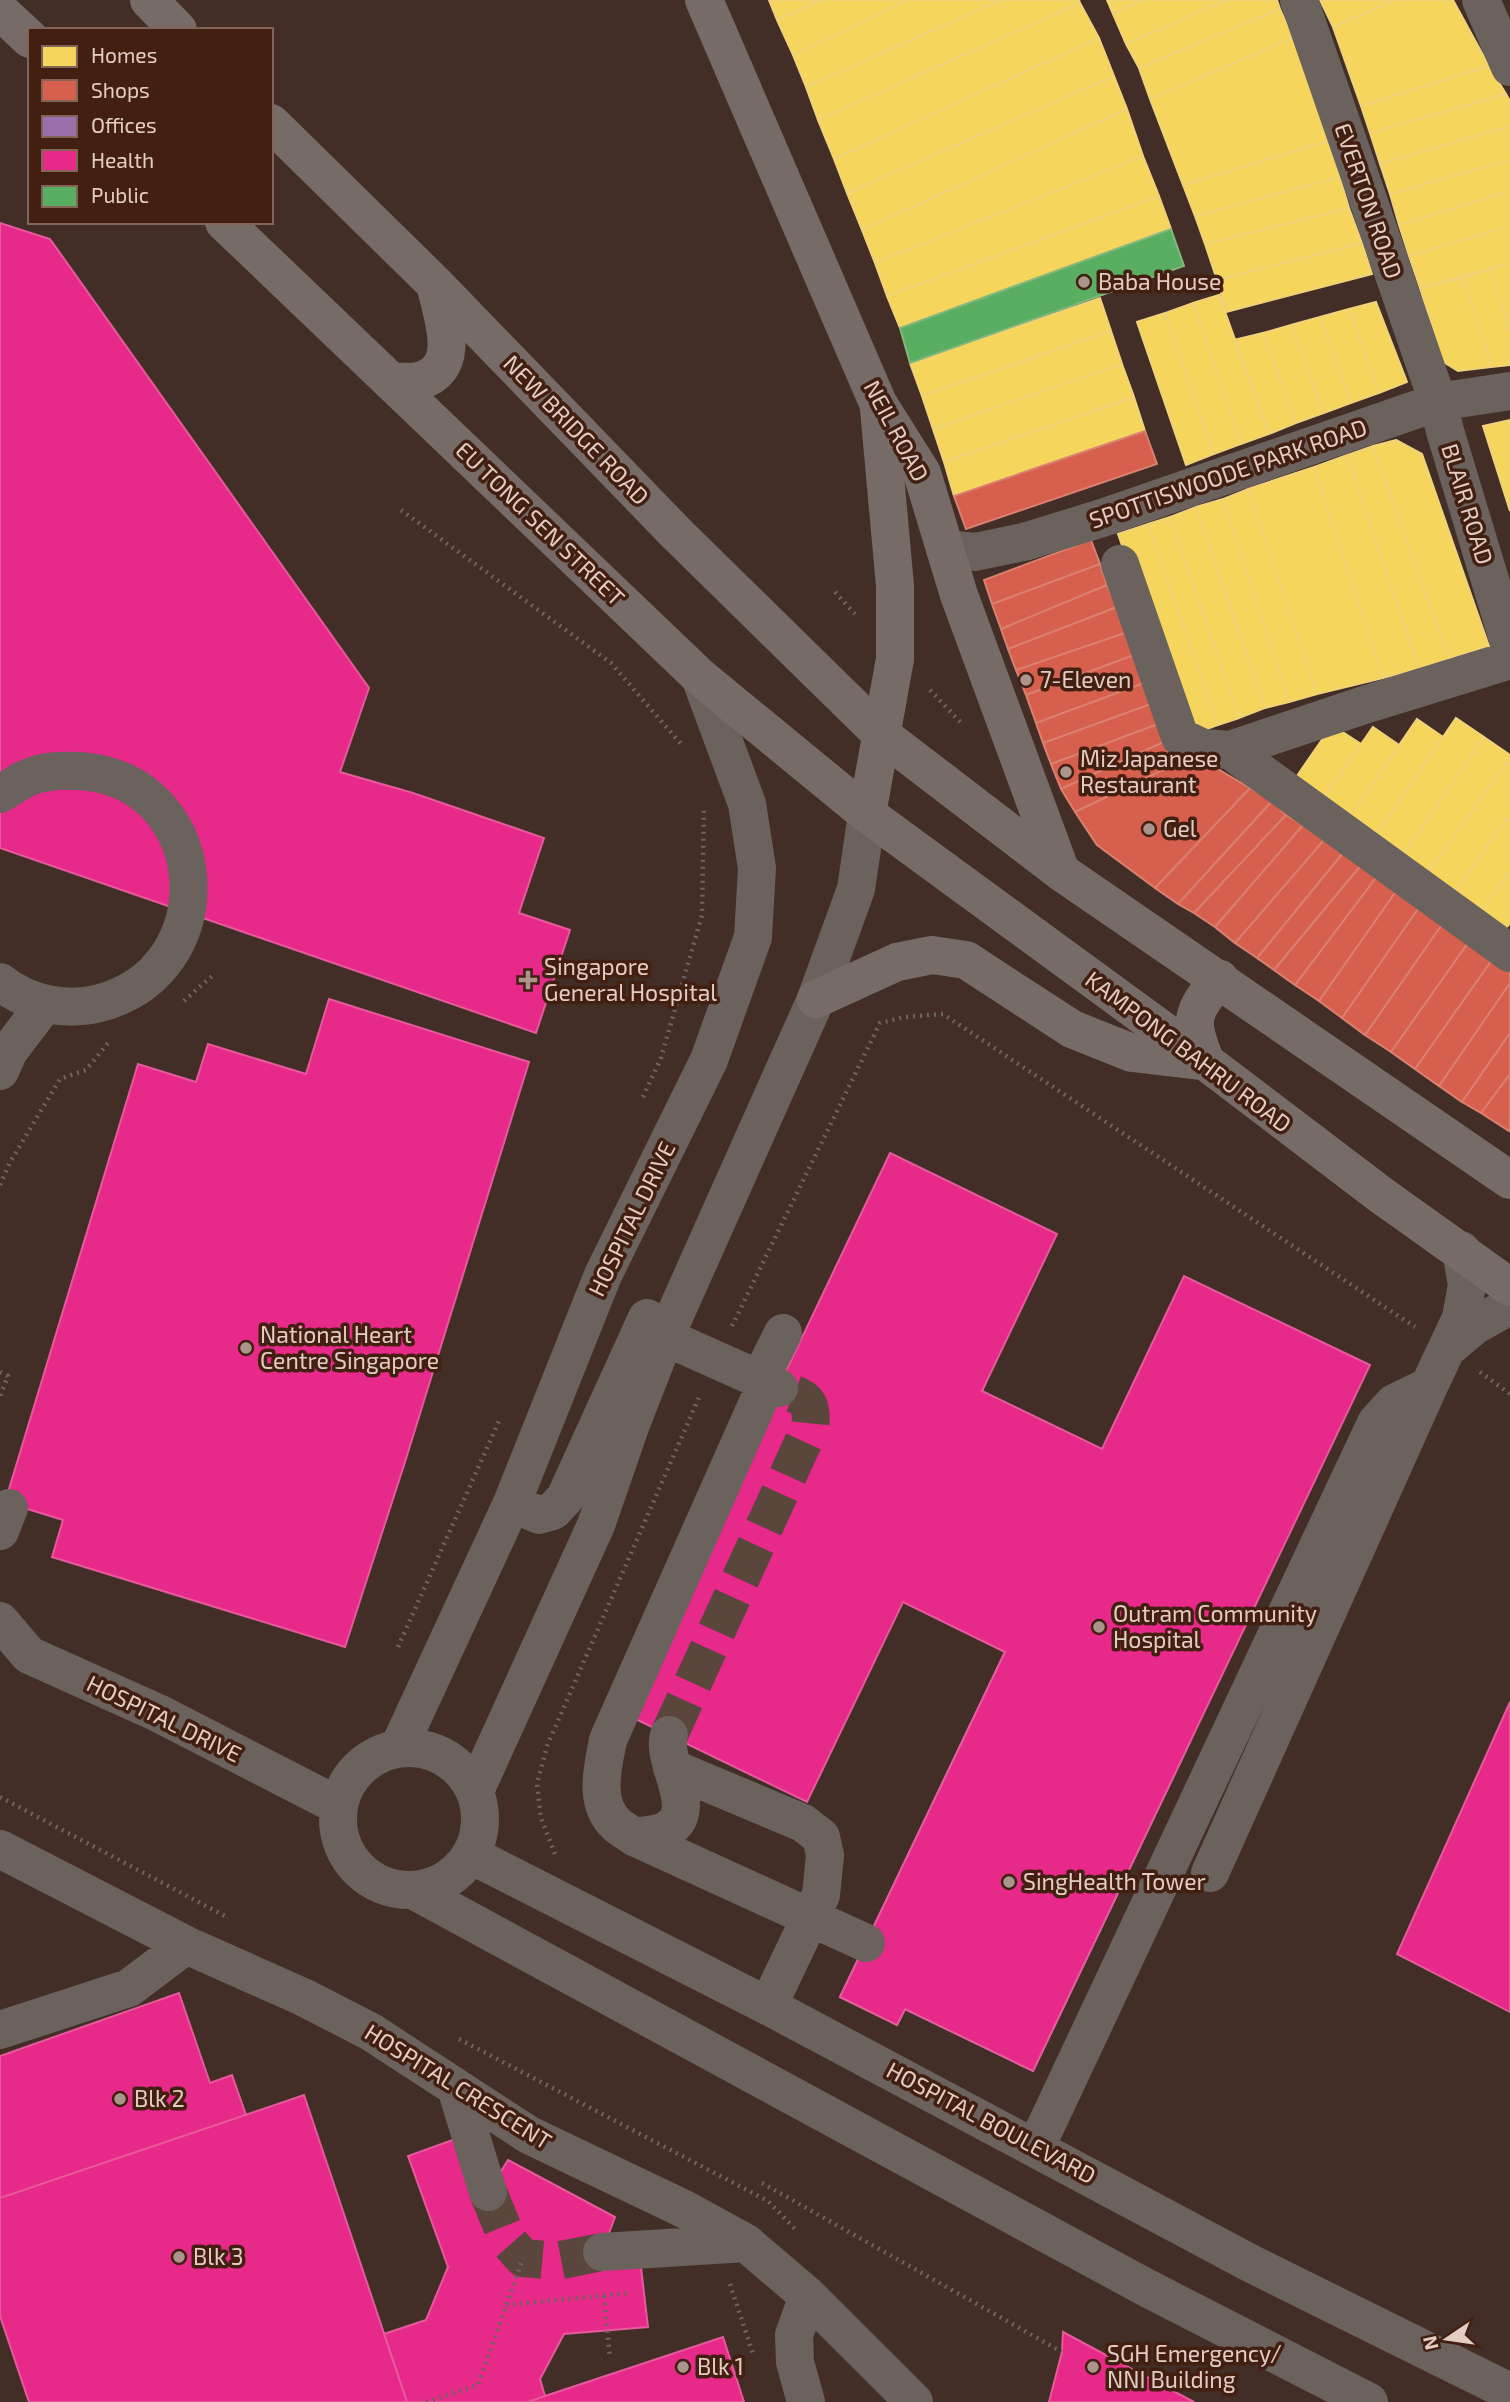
<svg xmlns="http://www.w3.org/2000/svg" width="1510" height="2402" viewBox="0 0 1510 2402" font-family="'Exo 2',sans-serif">
  <style>
    .homes { fill: #f6d55c; stroke: #f0d27b; stroke-width: 2 }
    .shops { fill: #d6604d; stroke: #da8070; stroke-width: 2 }
    .offices { fill: #9970ab; stroke: #af8cb2; stroke-width: 2 }
    .health { fill: #e7298a; stroke: #e65a9b; stroke-width: 2 }
    .public { fill: #5aae61; stroke: #83b77e; stroke-width: 2 }
    .lines { fill: none; stroke-linecap: round; stroke-linejoin: round }
    .minor-tunnel { stroke: #5a463d; stroke-width: 38; stroke-dasharray: 38 19; stroke-linecap: butt }
    .path { stroke: #6d645f; stroke-width: 4.5; stroke-dasharray: 2 5; stroke-linecap: butt }
    .minor { stroke: #6b625d; stroke-width: 38 }
    .major { stroke: #766b67; stroke-width: 38 }
    .poi-dot { fill: #ab958b; stroke: #421f11; stroke-width: 2.5 }
    .labels { text-anchor: middle; stroke-width: 7; stroke-linejoin: round; paint-order: stroke }
    .street-label { font-size: 23px; fill: #e3ccc2; stroke: #421f11 }
    .poi-label { font-size: 23px; fill: #e3ccc2; stroke: #421f11; text-anchor: start }
  </style>
  <rect width="100%" height="100%" fill="#422e26"/>
  <path class="homes" d="M 769,0 L 821,0 L 777,20 Z
    M 821,0 L 908,0 L 793,55 L 777,20 Z
    M 908,0 L 1001,0 L 806,87 L 793,55 Z
    M 1001,0 L 1079,0 L 1080,3 L 818,120 L 806,87 Z
    M 1107,0 L 1144,0 L 1113,14 Z
    M 1144,0 L 1227,0 L 1126,44 L 1113,14 Z
    M 1227,0 L 1277,0 L 1280,9 L 1139,68 L 1126,44 Z
    M 1320,0 L 1395,0 L 1333,27 Z
    M 1395,0 L 1453,0 L 1489,66 L 1361,106 L 1333,27 Z
    M 1080,3 L 1099,38 L 834,159 L 818,120 Z
    M 1280,9 L 1293,38 L 1150,99 L 1139,68 Z
    M 1099,38 L 1114,76 L 847,193 L 834,159 Z
    M 1293,38 L 1328,141 L 1183,185 L 1150,99 Z
    M 1489,66 L 1506,94 L 1370,133 L 1361,106 Z
    M 1114,76 L 1127,109 L 862,230 L 847,193 Z
    M 1506,94 L 1510,101 L 1510,126 L 1380,164 L 1370,133 Z
    M 1127,109 L 1143,156 L 875,263 L 862,230 Z
    M 1510,126 L 1510,160 L 1390,194 L 1380,164 Z
    M 1328,141 L 1340,177 L 1195,216 L 1183,185 Z
    M 1143,156 L 1159,196 L 887,296 L 875,263 Z
    M 1510,160 L 1510,191 L 1399,225 L 1390,194 Z
    M 1340,177 L 1349,208 L 1205,244 L 1195,216 Z
    M 1510,191 L 1510,226 L 1409,256 L 1399,225 Z
    M 1159,196 L 1171,229 L 900,328 L 887,296 Z
    M 1349,208 L 1362,243 L 1217,280 L 1205,244 Z
    M 1510,226 L 1510,263 L 1420,288 L 1409,256 Z
    M 1362,243 L 1372,274 L 1226,312 L 1217,280 Z
    M 1510,263 L 1510,333 L 1490,269 Z
    M 1490,269 L 1510,333 L 1510,365 L 1492,367 L 1463,278 Z
    M 1463,278 L 1492,367 L 1458,371 L 1442,361 L 1420,288 Z
    M 1219,295 L 1269,434 L 1241,444 L 1193,303 Z
    M 1100,298 L 1111,331 L 922,396 L 910,363 Z
    M 1376,302 L 1407,382 L 1379,393 L 1349,309 Z
    M 1193,303 L 1241,444 L 1214,454 L 1165,313 Z
    M 1349,309 L 1379,393 L 1351,403 L 1320,317 Z
    M 1165,313 L 1214,454 L 1186,465 L 1137,322 Z
    M 1320,317 L 1351,403 L 1324,413 L 1291,325 Z
    M 1291,325 L 1324,413 L 1296,423 L 1263,333 Z
    M 1111,331 L 1122,364 L 933,429 L 922,396 Z
    M 1263,333 L 1296,423 L 1269,434 L 1234,340 Z
    M 1122,364 L 1134,397 L 944,462 L 933,429 Z
    M 1134,397 L 1145,431 L 954,496 L 944,462 Z
    M 1510,420 L 1510,511 L 1483,426 Z
    M 1396,440 L 1422,454 L 1489,646 L 1449,659 L 1373,446 Z
    M 1373,446 L 1449,659 L 1419,669 L 1347,455 Z
    M 1347,455 L 1419,669 L 1383,678 L 1314,467 Z
    M 1314,467 L 1383,678 L 1317,694 L 1248,489 Z
    M 1248,489 L 1317,694 L 1289,702 L 1223,499 Z
    M 1223,499 L 1289,702 L 1265,708 L 1196,507 Z
    M 1196,507 L 1265,708 L 1239,718 L 1170,517 Z
    M 1170,517 L 1239,718 L 1218,725 L 1148,524 Z
    M 1148,524 L 1218,725 L 1188,736 L 1118,534 Z
    M 1456,718 L 1484,737 L 1396,865 L 1369,845 Z
    M 1417,719 L 1443,737 L 1369,845 L 1343,827 Z
    M 1332,725 L 1361,744 L 1316,809 L 1288,789 Z
    M 1373,727 L 1399,745 L 1343,827 L 1316,809 Z
    M 1484,737 L 1510,755 L 1510,758 L 1422,881 L 1396,865 Z
    M 1510,758 L 1510,814 L 1449,900 L 1422,881 Z
    M 1510,814 L 1510,871 L 1476,919 L 1449,900 Z
    M 1510,871 L 1510,923 L 1501,935 L 1476,919 Z"/>
  <path class="shops" d="M 1145,431 L 1157,464 L 966,529 L 954,496 Z
    M 1091,540 L 1100,564 L 992,604 L 984,580 Z
    M 1100,564 L 1107,585 L 1001,629 L 992,604 Z
    M 1107,585 L 1117,607 L 1008,649 L 1001,629 Z
    M 1117,607 L 1125,633 L 1016,670 L 1008,649 Z
    M 1125,633 L 1134,655 L 1026,695 L 1016,670 Z
    M 1134,655 L 1144,683 L 1036,723 L 1026,695 Z
    M 1144,683 L 1151,704 L 1043,743 L 1036,723 Z
    M 1151,704 L 1158,724 L 1051,764 L 1043,743 Z
    M 1158,724 L 1168,740 L 1061,789 L 1051,764 Z
    M 1168,740 L 1194,755 L 1075,812 L 1061,789 Z
    M 1194,755 L 1250,788 L 1155,888 L 1097,845 L 1075,812 Z
    M 1250,788 L 1272,801 L 1178,904 L 1155,888 Z
    M 1272,801 L 1286,815 L 1194,913 L 1178,904 Z
    M 1286,815 L 1303,825 L 1215,927 L 1194,913 Z
    M 1303,825 L 1324,840 L 1235,943 L 1215,927 Z
    M 1324,840 L 1343,853 L 1257,958 L 1235,943 Z
    M 1343,853 L 1362,864 L 1274,970 L 1257,958 Z
    M 1362,864 L 1378,875 L 1295,985 L 1274,970 Z
    M 1378,875 L 1397,890 L 1319,1001 L 1295,985 Z
    M 1397,890 L 1420,906 L 1342,1018 L 1319,1001 Z
    M 1420,906 L 1443,923 L 1365,1035 L 1342,1018 Z
    M 1443,923 L 1470,940 L 1391,1052 L 1365,1035 Z
    M 1470,940 L 1494,957 L 1415,1069 L 1391,1052 Z
    M 1494,957 L 1510,969 L 1510,983 L 1439,1086 L 1415,1069 Z
    M 1510,983 L 1510,1033 L 1462,1102 L 1439,1086 Z
    M 1510,1033 L 1510,1074 L 1481,1113 L 1462,1102 Z
    M 1510,1074 L 1510,1129 L 1509,1131 L 1481,1113 Z"/>
  <path class="offices" d="M 1005,1652 L 1190,1742 L 1033,2071 L 905,2009 L 897,2025 L 840,1997 Z"/>
  <path class="health" d="M 0,223 L 50,239 L 369,688 L 340,772 L 413,793 L 544,838 L 519,913 L 570,930 L 536,1033 L 0,848 Z
    M 329,999 L 529,1062 L 405,1462 L 345,1647 L 52,1557 L 63,1520 L 5,1502 L 138,1064 L 196,1082 L 208,1044 L 306,1074 Z
    M 890,1153 L 1057,1234 L 982,1391 L 1102,1449 L 1184,1276 L 1370,1365 L 1033,2071 L 905,2009 L 897,2025 L 840,1997 L 1005,1652 L 903,1602 L 807,1802 L 623,1713 Z
    M 1510,1702 L 1510,2012 L 1397,1954 Z
    M 179,1993 L 210,2083 L 232,2075 L 246,2115 L 0,2198 L 0,2056 Z
    M 304,2095 L 407,2402 L 29,2402 L 0,2316 L 0,2198 Z
    M 458,2138 L 484,2199 L 508,2160 L 615,2217 L 600,2257 L 640,2259 L 648,2327 L 564,2334 L 540,2379 L 545,2396 L 528,2402 L 407,2402 L 384,2334 L 426,2320 L 448,2267 L 408,2156 Z
    M 1063,2332 L 1156,2382 L 1194,2402 L 1049,2402 L 1062,2352 Z
    M 723,2337 L 744,2402 L 528,2402 L 545,2396 Z"/>
  <path class="public" d="M 1171,229 L 1184,266 L 910,363 L 900,328 Z"/>
  <g class="lines">
    <path class="minor-tunnel" d="M 669,1735 L 810,1427 C 814,1398 802,1397 779,1388
      M 488,2192 L 508,2241 L 523,2258 L 556,2261 L 602,2252"/>
    <path class="path" d="M 401,510 L 611,663 L 681,744
      M 835,592 L 855,614
      M 930,690 L 962,724
      M 184,1001 L 212,976
      M 643,1097 L 661,1058 L 702,915 L 704,807
      M 0,1185 L 10,1162 L 60,1079 L 86,1070 L 108,1043
      M 732,1326 L 880,1023 L 905,1017 L 943,1014 L 1415,1327
      M 0,1372 L 8,1376 L 0,1396
      M 1480,1372 L 1510,1394
      M 398,1647 L 499,1421
      M 0,1797 L 225,1916
      M 555,1854 L 541,1818 L 537,1784 L 547,1746 L 700,1395
      M 459,2039 L 768,2201 L 797,2231
      M 762,2183 L 1062,2352
      M 730,2284 L 753,2354
      M 604,2296 L 610,2358
      M 506,2305 L 630,2293
      M 426,2402 L 478,2385 L 523,2258"/>
    <path class="minor" d="M 1299,0 L 1438,402 L 1445,431 L 1510,646
      M 1481,0 L 1510,67
      M 945,549 L 975,552 L 1024,542 L 1102,518 L 1438,402 L 1510,391
      M 1120,564 L 1180,737 L 1203,748 L 1230,750 L 1364,705 L 1510,660
      M 1230,750 L 1510,953
      M 0,794 C 9,789 18,782 27,778 C 47,769 70,770 90,772 C 215,790 224,970 100,1003 C 65,1012 28,1004 0,982
      M 0,1071 L 9,1051 L 44,1005
      M 665,1337 L 779,1388
      M 1448,1348 L 1474,1326 L 1504,1309 L 1510,1308
      M 760,1379 L 783,1333
      M 767,1382 L 608,1740 C 603,1767 593,1802 616,1824 C 621,1829 628,1832 634,1837 L 866,1943
      M 512,1503 L 539,1515 L 553,1511 L 565,1498 L 647,1318
      M 0,1531 L 9,1508
      M 0,1621 L 29,1655 L 158,1713 L 339,1806
      M 399,1747 L 512,1503 L 603,1275 L 709,1060 L 753,937 L 757,868 L 747,804 L 700,677
      M338 1819a71 71 0 1 1 142 0a71 71 0 1 1-142 0Z
      M 672,1768 L 803,1823 L 821,1837 L 825,1855 L 821,1895 L 768,2006
      M 475,1791 L 596,1525 L 631,1424 L 665,1337 L 816,999 L 856,889 L 867,814
      M 634,1837 C 643,1835 654,1835 662,1832 C 705,1814 660,1764 669,1735
      M 0,1849 L 186,1945 L 303,1997 L 371,2032 L 529,2135 L 684,2209 L 746,2243 L 808,2296 L 914,2402
      M 471,1855 L 768,2006 L 1250,2263 L 1510,2392
      M 1210,1873 L 1429,1386 L 1461,1318 L 1467,1285 L 1461,1250
      M 413,1890 L 1145,2287 L 1369,2402
      M 0,2030 L 129,1988 L 186,1945
      M 456,2088 L 488,2192
      M 1036,2147 L 1376,1423 L 1394,1403 L 1429,1386
      M 602,2252 L 746,2243
      M 806,2402 L 795,2362 L 794,2335 L 808,2296"/>
    <path class="major" d="M 149,0 L 178,30
      M 704,0 L 878,403 L 922,473 L 959,595 L 1061,872
      M 0,11 L 30,39
      M 271,123 L 435,284 L 675,532 L 882,735 L 1061,872 L 1510,1180
      M 224,222 L 700,677 L 867,814 L 1206,1062 L 1381,1195 L 1510,1287
      M 391,382 C 400,381 411,383 419,381 C 464,369 442,316 435,284
      M 867,814 L 895,659 L 895,586 L 879,409
      M 816,999 L 897,962 L 932,955 L 966,960 L 1072,1029 L 1132,1053 L 1200,1061
      M 1206,1062 C 1189,1022 1190,1012 1220,979"/>
  </g>
  <g class="poi-dot">
    <circle cx="1084" cy="282" r="7"/>
    <circle cx="1026" cy="680" r="7"/>
    <circle cx="1066" cy="772" r="7"/>
    <circle cx="1149" cy="829" r="7"/>
    <path d="M524.5 969.5h7v7h7v7h-7v7h-7v-7h-7v-7h7z"/>
    <circle cx="246" cy="1348" r="7"/>
    <circle cx="1099" cy="1627" r="7"/>
    <circle cx="1009" cy="1882" r="7"/>
    <circle cx="120" cy="2099" r="7"/>
    <circle cx="179" cy="2257" r="7"/>
    <circle cx="683" cy="2367" r="7"/>
    <circle cx="1093" cy="2367" r="7"/>
  </g>
  <g class="labels">
    <g class="street-label">
      <text transform="translate(1368 201) rotate(71)" y="8">EVERTON ROAD</text>
      <text transform="translate(576 430) rotate(46)" y="8">NEW BRIDGE ROAD</text>
      <text transform="translate(896 431) rotate(62)" y="8">NEIL ROAD</text>
      <text transform="translate(1228 474) rotate(-19)" y="8">SPOTTISWOODE PARK ROAD</text>
      <text transform="translate(1467 504) rotate(73)" y="8">BLAIR ROAD</text>
      <text transform="translate(540 524) rotate(44)" y="8">EU TONG SEN STREET</text>
      <text transform="translate(1188 1052) rotate(37)" y="8">KAMPONG BAHRU ROAD</text>
      <text transform="translate(632 1219) rotate(-64)" y="8">HOSPITAL DRIVE</text>
      <text transform="translate(164 1719) rotate(26)" y="8">HOSPITAL DRIVE</text>
      <text transform="translate(458 2087) rotate(32)" y="8">HOSPITAL CRESCENT</text>
      <text transform="translate(991 2123) rotate(28)" y="8">HOSPITAL BOULEVARD</text>
    </g>
    <g class="poi-label">
      <text x="1098" y="290">Baba House</text>
      <text x="1040" y="688">7-Eleven</text>
      <text x="1080" y="767">Miz Japanese<tspan x="1080" dy="26">Restaurant</tspan></text>
      <text x="1163" y="837">Gel</text>
      <text x="544" y="975">Singapore<tspan x="544" dy="26">General Hospital</tspan></text>
      <text x="260" y="1343">National Heart<tspan x="260" dy="26">Centre Singapore</tspan></text>
      <text x="1113" y="1622">Outram Community<tspan x="1113" dy="26">Hospital</tspan></text>
      <text x="1023" y="1890">SingHealth Tower</text>
      <text x="134" y="2107">Blk 2</text>
      <text x="193" y="2265">Blk 3</text>
      <text x="1107" y="2362">SGH Emergency/<tspan x="1107" dy="26">NNI Building</tspan></text>
      <text x="697" y="2375">Blk 1</text>
    </g>
  </g>
  <rect x="28" y="28" width="245" height="196" fill="#421f11" stroke="#826458" stroke-width="2"/>
  <rect x="42" y="46" width="35" height="21" fill="#f6d55c" stroke="#826458" stroke-width="2"/>
  <text x="91" y="63" font-size="21" fill="#e3ccc2">Homes</text>
  <rect x="42" y="80" width="35" height="21" fill="#d6604d" stroke="#826458" stroke-width="2"/>
  <text x="91" y="98" font-size="21" fill="#e3ccc2">Shops</text>
  <rect x="42" y="116" width="35" height="21" fill="#9970ab" stroke="#826458" stroke-width="2"/>
  <text x="91" y="133" font-size="21" fill="#e3ccc2">Offices</text>
  <rect x="42" y="150" width="35" height="21" fill="#e7298a" stroke="#826458" stroke-width="2"/>
  <text x="91" y="168" font-size="21" fill="#e3ccc2">Health</text>
  <rect x="42" y="186" width="35" height="21" fill="#5aae61" stroke="#826458" stroke-width="2"/>
  <text x="91" y="203" font-size="21" fill="#e3ccc2">Public</text>
  <g transform="translate(1447 2339) rotate(257)" stroke="#421f11" stroke-width="5" paint-order="stroke">
  <path d="M0-5L12 26L0 18L-12 26Z" fill="#e3ccc2"/>
  <text y="-10" font-size="19" font-weight="bold" text-anchor="middle" fill="#e3ccc2">N</text>
  </g>
</svg>
